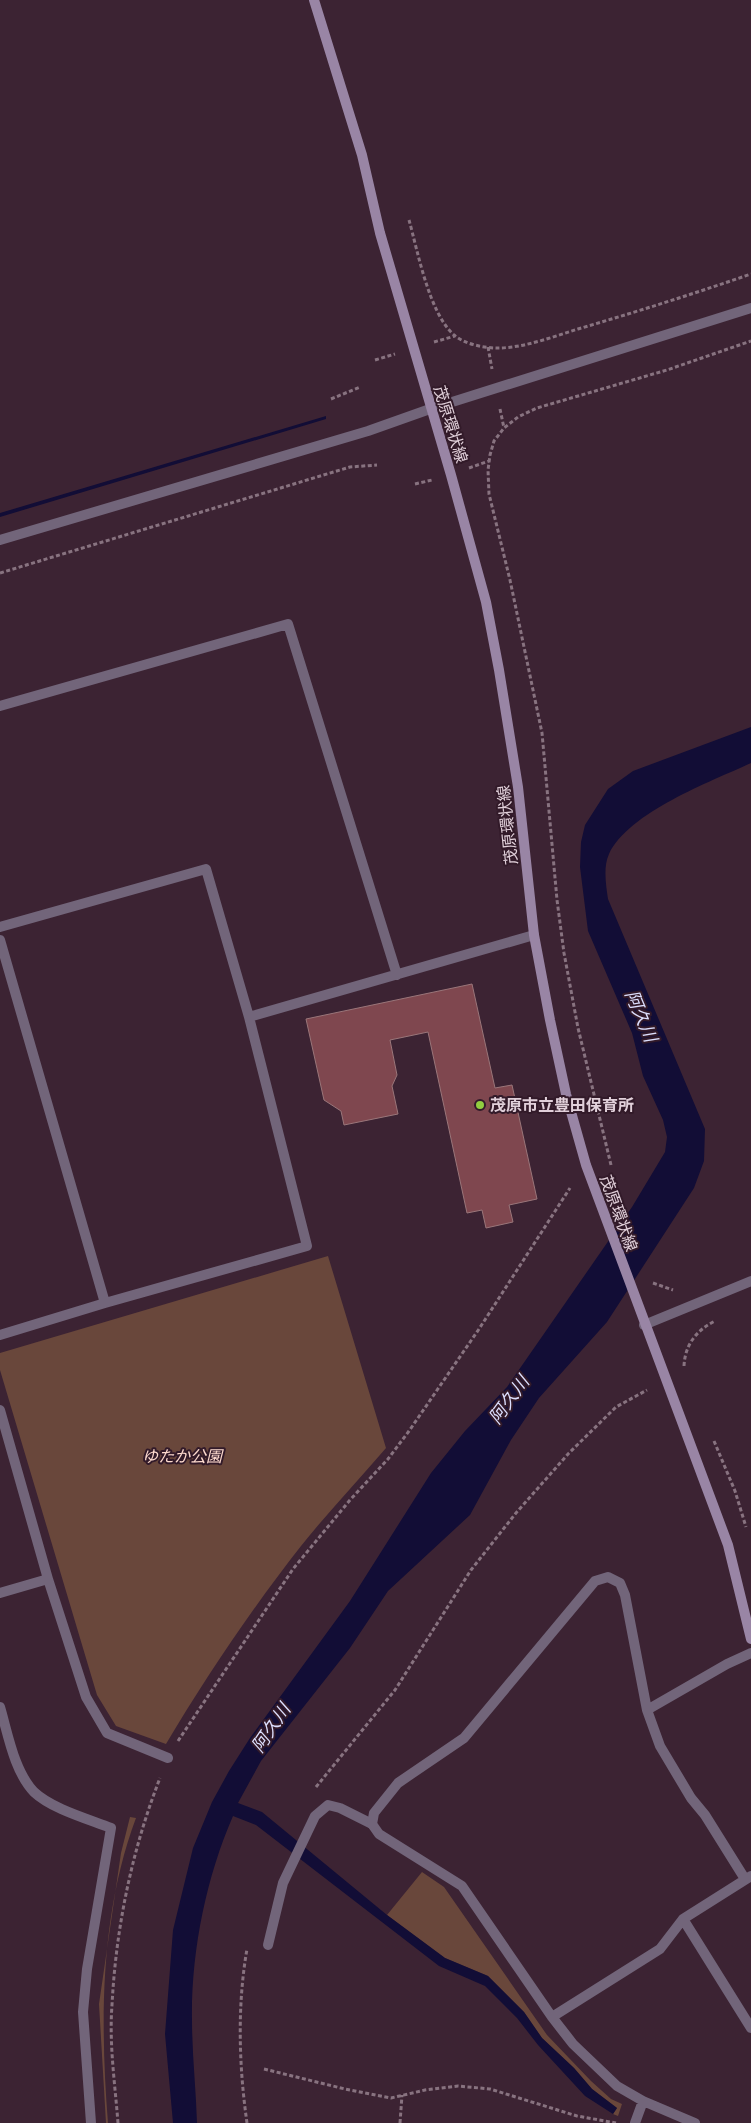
<svg xmlns="http://www.w3.org/2000/svg" width="751" height="2123" viewBox="0 0 751 2123" font-family="'Roboto Serif','Noto Sans JP',serif">
  <style>
    .green { fill: #69473b }
    .water { fill: #120d36 }
    .building { fill: #7f474f; stroke: #9a767a }
    .lines { fill: none; stroke-linecap: round; stroke-linejoin: round }
    .path { stroke: #887380; stroke-width: 3; stroke-dasharray: 4 2.5; stroke-linecap: butt }
    .service { stroke: #72657a; stroke-width: 10 }
    .minor { stroke: #72657a; stroke-width: 10 }
    .tertiary { stroke: #72657a; stroke-width: 10 }
    .secondary { stroke: #9985a5; stroke-width: 10 }
    .poi-dot { fill: #91cd40; stroke: #321a29; stroke-width: 2 }
    .labels { text-anchor: middle; stroke-width: 4; stroke-linejoin: round; paint-order: stroke }
    .street-label { font-size: 16px; fill: #e1d0da; stroke: #321a29 }
    .poi-label { font-size: 16px; font-weight: bold; fill: #e1d0da; stroke: #321a29; text-anchor: start }
    .park-label { font-size: 16px; font-style: italic; fill: #fddace; stroke: #321a29 }
    .water-label { font-size: 18px; font-style: italic; fill: #dcdefd; stroke: #321a29 }
  </style>
  <rect width="100%" height="100%" fill="#3c2333"/>
  <path class="green" d="M 328,1256 L 386,1448 C 358,1481 328,1512 301,1546 C 253,1607 206,1677 166,1744 L 116,1726 L 97,1695 L 0,1370 L 0,1353 Z
    M 130,1817 L 136,1818 C 100,1914 100,2022 108,2123 L 106,2123 L 99,2004 L 121,1853 Z
    M 422,1872 L 444,1887 L 547,2035 L 591,2081 L 611,2099 L 622,2104 L 618,2116 L 613,2114 L 617,2108 L 592,2089 L 574,2068 L 542,2038 L 524,2012 L 488,1976 L 445,1958 L 387,1915 Z"/>
  <path class="water" d="M 326,416 L 326,419 L 0,517 L 0,513 Z
    M 751,727 L 751,763 C 710,782 629,812 609,854 C 603,867 606,885 608,899 L 705,1129 L 704,1161 L 694,1188 L 607,1322 L 539,1398 L 511,1440 L 470,1515 L 388,1591 L 350,1648 L 261,1761 L 238,1803 L 262,1812 L 387,1915 L 445,1958 L 488,1976 L 524,2012 L 542,2038 L 574,2068 L 592,2089 L 617,2108 L 613,2114 L 585,2096 L 538,2045 L 517,2018 L 485,1986 L 439,1966 L 256,1825 L 233,1816 C 206,1878 191,1952 192,2020 C 192,2054 196,2089 197,2123 L 173,2123 L 165,2034 L 173,1930 L 193,1848 L 212,1802 L 229,1771 L 250,1738 L 350,1601 L 431,1473 L 465,1431 L 507,1387 L 632,1207 L 665,1152 L 667,1137 L 663,1120 L 643,1076 L 632,1033 L 588,931 L 580,867 L 581,842 L 585,825 L 608,789 L 633,771 Z"/>
  <path class="building" d="M 472,984 L 495,1088 L 512,1085 L 537,1199 L 509,1205 L 513,1222 L 486,1228 L 482,1210 L 467,1213 L 428,1032 L 390,1040 L 397,1075 L 392,1086 L 398,1114 L 344,1125 L 341,1111 L 324,1100 L 306,1019 Z"/>
  <g class="lines">
    <path class="path" d="M 409,220 C 418,252 429,313 454,335 C 464,344 484,348 497,348 C 524,348 552,337 578,329 C 636,312 693,294 751,274
      M 434,342 L 455,336
      M 488,347 L 492,369
      M 375,360 L 395,354
      M 331,399 L 360,387
      M 500,409 L 504,428
      M 469,468 L 489,461
      M 415,484 L 432,480
      M 0,573 L 350,467 L 377,465
      M 611,1165 L 578,1028 L 564,953 L 557,900 L 542,733 L 510,580 L 489,494 L 488,470 L 490,455 L 494,441 L 504,428 L 518,417 L 537,408 L 667,370 L 751,341
      M 653,1283 L 673,1290
      M 684,1366 C 685,1344 697,1330 715,1321
      M 714,1441 L 735,1491 L 746,1527
      M 178,1741 L 293,1569 L 350,1500 L 388,1459 L 409,1431 L 479,1329 L 570,1188
      M 316,1787 L 395,1690 L 471,1570 L 516,1513 L 569,1453 L 616,1407 L 647,1390
      M 264,2069 L 345,2089 L 391,2098 L 425,2090 L 458,2086 L 490,2089 L 577,2116 L 616,2123
      M 118,2123 C 115,2084 109,2044 112,2005 C 116,1927 132,1850 160,1778
      M 247,2123 C 239,2067 237,2006 247,1949
      M 400,2123 L 402,2095"/>
    <path class="service" d="M 268,1945 L 283,1883 L 315,1816 L 328,1805 L 340,1808 L 372,1824"/>
    <path class="minor" d="M 0,706 L 288,624 L 397,975
      M 0,927 L 206,869 L 249,1017 L 307,1246 L 105,1303 L 0,1335
      M 0,940 L 105,1303
      M 249,1017 L 534,935
      M 0,1410 L 48,1579 L 86,1697 L 107,1733 L 168,1758
      M 0,1593 L 48,1579
      M 0,1707 C 8,1734 14,1771 34,1792 C 52,1809 88,1819 111,1828 L 87,1969 L 83,2012 L 91,2123
      M 647,1710 L 660,1746 L 691,1798 L 705,1815 L 745,1879
      M 683,1919 L 751,2028
      M 552,2017 L 660,1949 L 683,1919 L 751,1876
      M 635,2123 L 643,2101
      M 695,2123 L 643,2101 L 617,2086 L 573,2044 L 552,2017 L 462,1886 L 379,1834 L 372,1824 L 374,1813 L 398,1783 L 464,1738 L 595,1581 L 608,1577 L 620,1583 L 625,1595 L 647,1710 L 727,1664 L 751,1653"/>
    <path class="tertiary" d="M 0,540 L 368,431 L 430,409 L 751,308
      M 644,1325 L 751,1281"/>
    <path class="secondary" d="M 314,0 L 362,155 L 380,233 L 451,475 L 486,602 L 499,670 L 518,787 L 534,935 L 550,1020 L 566,1094 L 586,1165 L 728,1545 L 751,1639"/>
  </g>
  <circle class="poi-dot" cx="480" cy="1105" r="5"/>
  <g class="labels">
    <g class="street-label">
      <text transform="translate(451 424) rotate(73)" y="6">茂原環状線</text>
      <text transform="translate(507 825) rotate(-96)" y="6">茂原環状線</text>
      <text transform="translate(619 1213) rotate(70)" y="6">茂原環状線</text>
    </g>
    <g class="poi-label">
      <text x="490" y="1111">茂原市立豊田保育所</text>
    </g>
    <g class="park-label">
      <text x="182" y="1462">ゆたか公園</text>
    </g>
    <g class="water-label">
      <text transform="translate(641 1016) rotate(67)" y="6">阿久川</text>
      <text transform="translate(509 1400) rotate(-54)" y="6">阿久川</text>
      <text transform="translate(271 1728) rotate(-56)" y="6">阿久川</text>
    </g>
  </g>
</svg>
